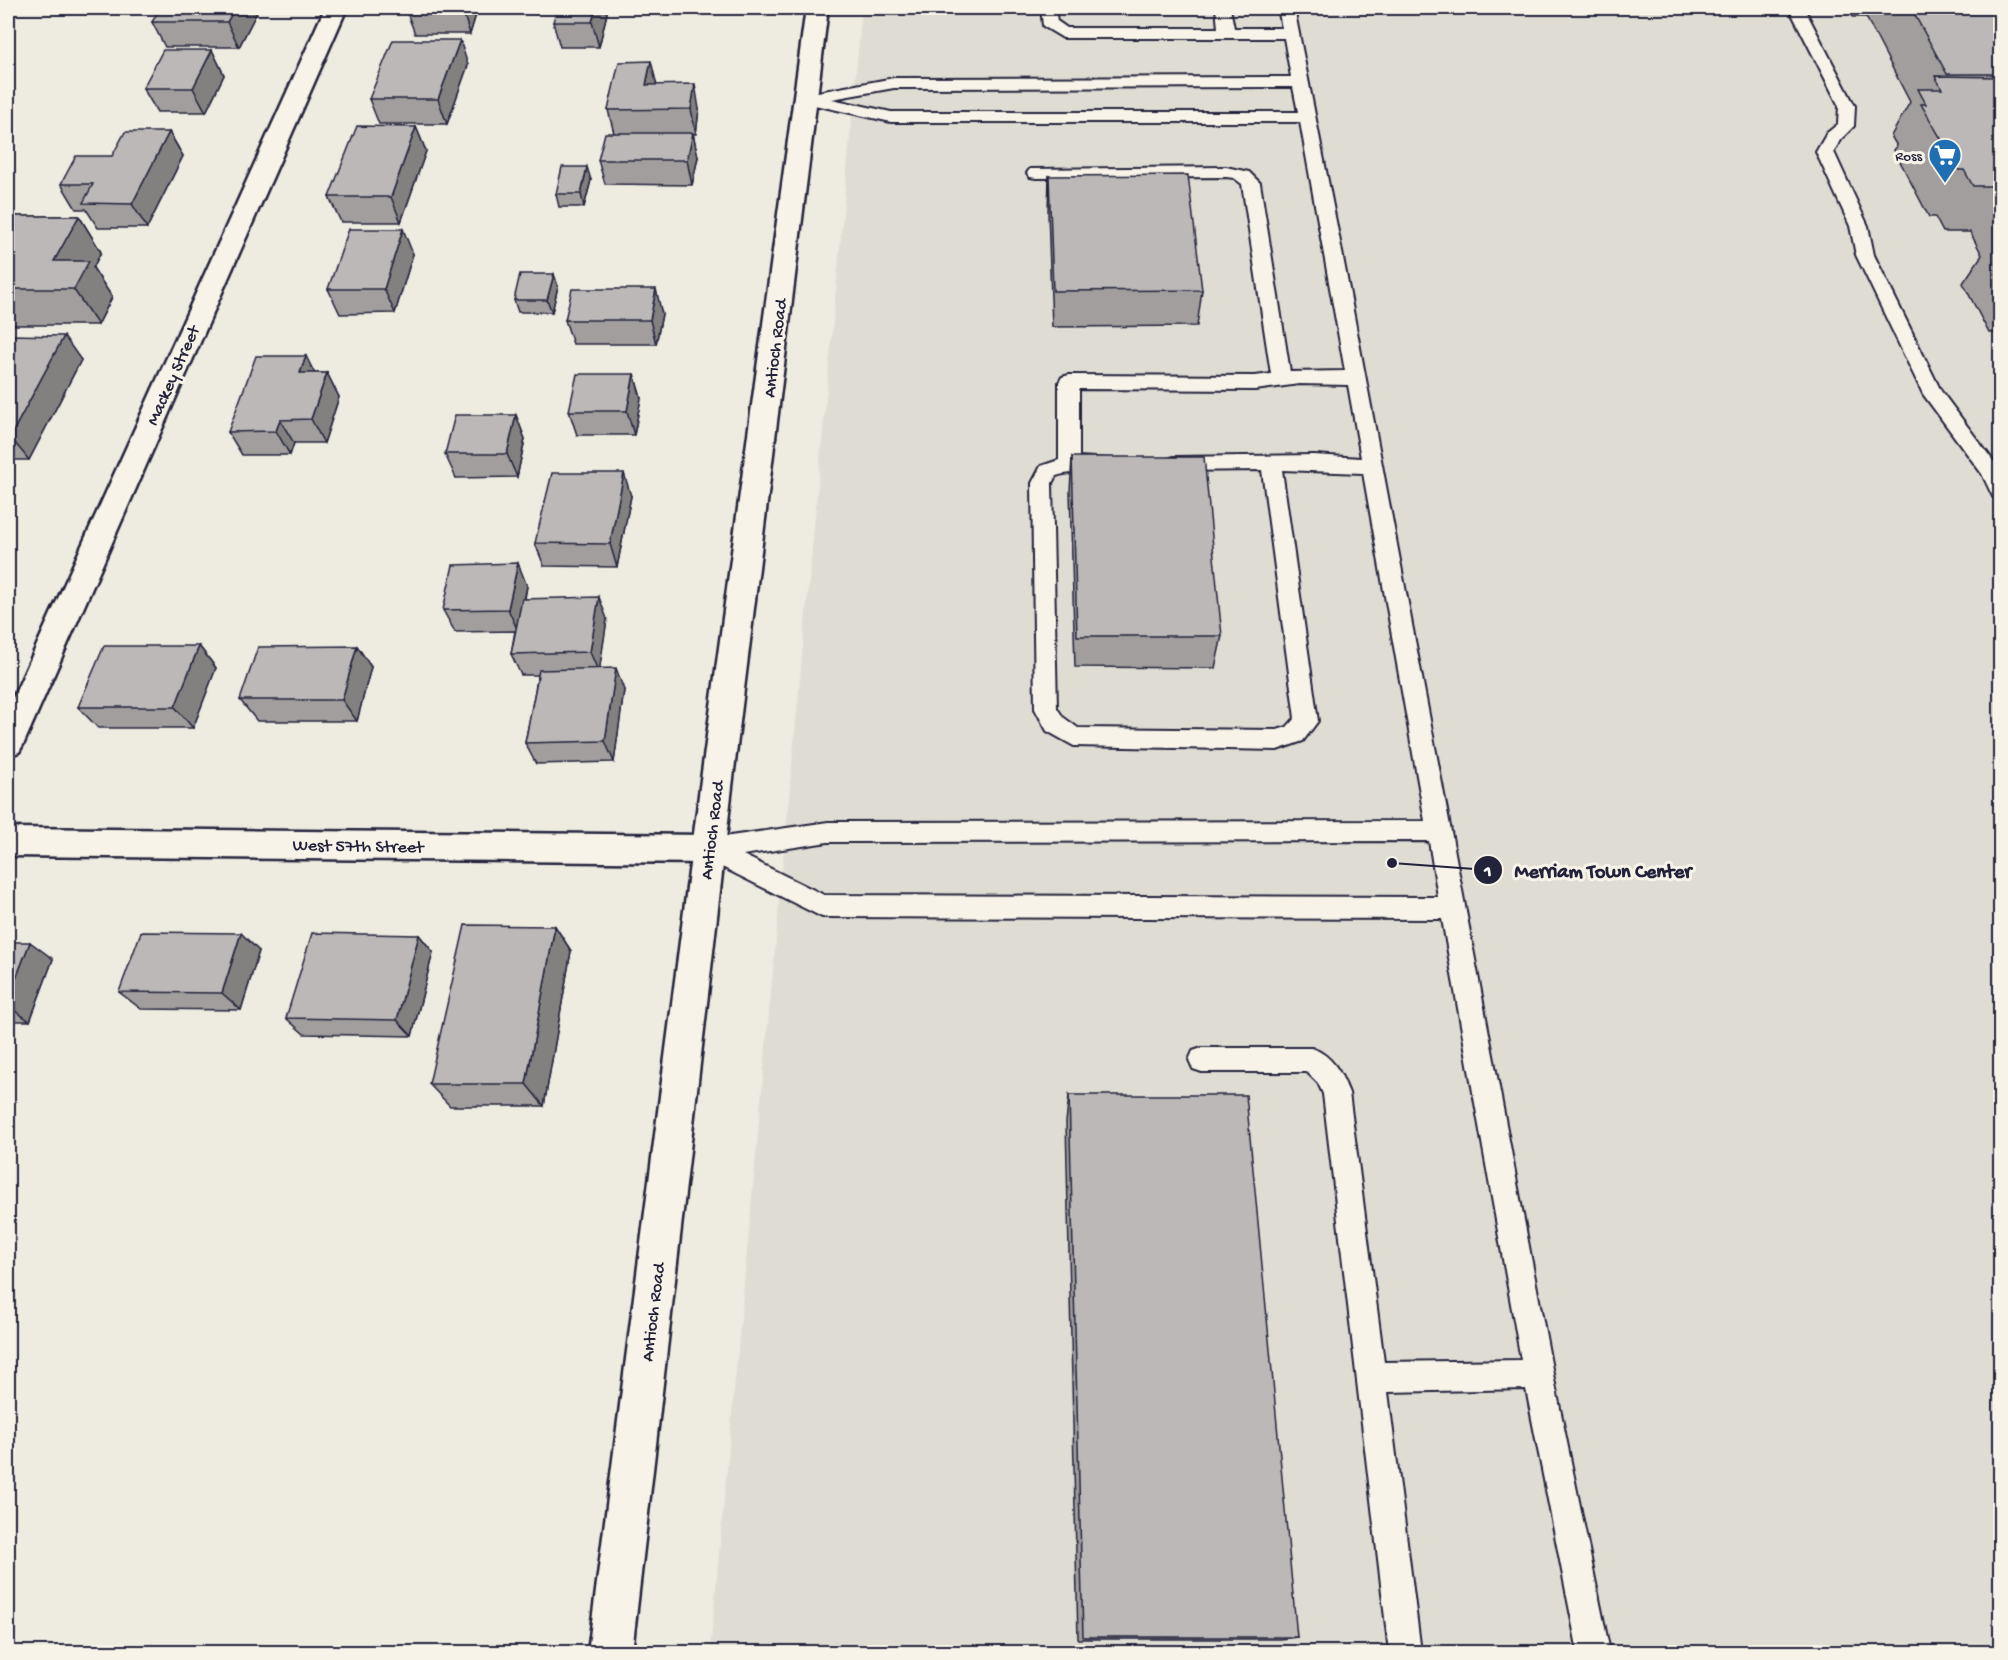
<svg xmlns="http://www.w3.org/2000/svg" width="2008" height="1660" viewBox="0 0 2008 1660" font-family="'Gochi Hand',sans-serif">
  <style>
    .built { fill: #dfdcd4 }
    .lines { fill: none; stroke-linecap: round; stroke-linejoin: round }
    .service-casing { stroke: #22223b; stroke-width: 4 }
    .minor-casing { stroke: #22223b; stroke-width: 5 }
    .secondary-casing { stroke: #22223b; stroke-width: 5 }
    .service { fill: #f7f3e8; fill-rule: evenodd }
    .minor { fill: #f7f3e8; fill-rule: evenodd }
    .secondary { fill: #f7f3e8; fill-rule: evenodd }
    .wall { fill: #a19e9d; stroke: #22223b; stroke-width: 1.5 }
    .shaded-wall { fill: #838180; stroke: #22223b; stroke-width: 1.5 }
    .building { fill: #bbb8b7; stroke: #22223b; stroke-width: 1.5 }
    .labels { text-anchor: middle; stroke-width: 6; stroke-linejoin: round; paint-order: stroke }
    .far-poi-label { font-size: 15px; fill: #22223b; stroke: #f7f3e8; text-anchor: end }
    .street-label { font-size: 18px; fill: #22223b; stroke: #f7f3e8 }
    .leader { fill: none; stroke: #22223b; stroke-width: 2 }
    .callout-dot { fill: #22223b; stroke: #f7f3e8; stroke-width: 2 }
    .mark-label { font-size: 18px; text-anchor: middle; font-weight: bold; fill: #fff }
    .callout-label { font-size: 20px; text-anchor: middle; font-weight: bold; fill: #22223b; stroke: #f7f3e8; stroke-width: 6; stroke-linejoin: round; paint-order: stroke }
  </style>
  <rect width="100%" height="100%" fill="#eeebe1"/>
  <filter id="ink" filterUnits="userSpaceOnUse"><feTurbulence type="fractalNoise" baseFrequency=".0167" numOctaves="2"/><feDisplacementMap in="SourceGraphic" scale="12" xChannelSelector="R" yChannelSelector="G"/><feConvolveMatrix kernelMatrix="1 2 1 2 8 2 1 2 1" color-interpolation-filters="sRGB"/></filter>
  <g filter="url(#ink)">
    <path class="built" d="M 862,8 L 2000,8 L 2000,1652 L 710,1652 Z"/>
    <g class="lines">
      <g class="service-casing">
        <path id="service" d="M 1041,8 L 1055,8 L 1057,21 L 1067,28 L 1218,28 L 1216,8 L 1230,8 L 1234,28 L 1282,28 L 1278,8 L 1294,8 L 1342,252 L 1553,1374 L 1610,1652 L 1578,1652 L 1526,1389 L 1388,1392 L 1421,1652 L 1389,1652 L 1323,1094 L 1318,1083 L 1307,1072 L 1202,1072 L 1193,1069 L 1189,1060 L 1193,1051 L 1202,1048 L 1312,1048 C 1333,1056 1341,1073 1349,1093 L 1384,1362 L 1521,1360 L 1442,919 L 822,917 L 700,856 L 697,849 L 700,842 L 709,839 L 828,822 L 1425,821 L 1363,473 L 1282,470 L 1318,721 L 1303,741 L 1277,750 L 1074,746 L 1047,731 L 1035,709 L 1032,483 L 1041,466 L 1059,460 L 1059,382 L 1062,377 L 1069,375 L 1255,376 L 1271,374 L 1242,184 L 1234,178 L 1226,177 L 1036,178 L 1030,177 L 1027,173 L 1030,169 L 1226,167 L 1249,172 L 1260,183 L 1290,372 L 1345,371 L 1300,122 L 891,122 L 801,102 L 799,99 L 807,94 L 894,78 L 1291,77 L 1284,38 L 1063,38 L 1043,26 ZM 1293,87 L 1298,112 L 891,112 L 832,99 L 894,88 ZM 1299,384 L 1348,385 L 1361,458 L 1314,455 L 1174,457 L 1167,459 L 1164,464 L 1167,469 L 1174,471 L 1262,470 L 1295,718 L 1287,727 L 1277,730 L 1078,728 L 1063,717 L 1057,708 L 1052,483 L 1056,476 C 1074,470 1092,475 1110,469 L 1113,464 L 1110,459 L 1079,457 L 1079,389 L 1255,390 ZM 1429,841 L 1438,897 L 824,895 L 743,855 L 828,842 Z
          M 1789,8 L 1804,8 L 1855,106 L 1854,126 L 1840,140 L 1834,152 L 1868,226 L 1874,255 L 1941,391 L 2000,470 L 2000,499 L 1993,497 L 1982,474 L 1923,394 L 1856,255 L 1850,226 L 1816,152 L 1827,133 L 1838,124 L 1839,106 Z"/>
      </g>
      <g class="minor-casing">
        <path id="minor" d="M 325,8 L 347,8 L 24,743 L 19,752 L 8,756 L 8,709 Z
          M 8,828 L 709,835 L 721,839 L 726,849 L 721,859 L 709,863 L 8,856 Z"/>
      </g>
      <g class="secondary-casing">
        <path id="secondary" d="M 806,8 L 828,8 L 732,787 L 632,1652 L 588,1652 L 700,787 Z"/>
      </g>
      <use href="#service" class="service"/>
      <use href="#minor" class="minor"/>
      <use href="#secondary" class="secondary"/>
    </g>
    <path class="wall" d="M 259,8 L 239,47 L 165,47 L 152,22 Z
      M 407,8 L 478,8 L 470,34 L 415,34 L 406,10 Z
      M 668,8 L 723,8 L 722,13 L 669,13 Z
      M 1848,8 L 2001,8 L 2001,333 L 1989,333 L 1963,283 L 1982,255 L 1970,232 L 1943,232 L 1935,217 L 1929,217 L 1894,150 L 1897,146 L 1891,136 L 1910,102 L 1866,17 L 1853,17 Z
      M 607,13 L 599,47 L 560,47 L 553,22 Z
      M 212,50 L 224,75 L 206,112 L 157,112 L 143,88 Z
      M 468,65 L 447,124 L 379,124 L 369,99 Z
      M 656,85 L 699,109 L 696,134 L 693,134 L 698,157 L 692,185 L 605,184 L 598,160 L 614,133 L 608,110 Z
      M 416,127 L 426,151 L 401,222 L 341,222 L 329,197 Z
      M 169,132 L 183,156 L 147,228 L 98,228 L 86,209 L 76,209 L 61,184 L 112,156 Z
      M 1049,176 L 1202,290 L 1197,326 L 1052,327 L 1048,212 Z
      M 591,180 L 584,207 L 559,207 L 556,194 Z
      M 8,216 L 79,216 L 101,252 L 93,268 L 112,297 L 98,325 L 8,325 Z
      M 413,254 L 395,313 L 340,314 L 328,289 Z
      M 558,286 L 552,312 L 518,312 L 514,300 Z
      M 662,314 L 656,344 L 573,344 L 565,320 Z
      M 8,335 L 81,360 L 29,460 L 8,460 Z
      M 315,373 L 327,373 L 339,397 L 324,443 L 294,443 L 290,455 L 242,455 L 228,432 Z
      M 634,374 L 641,398 L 634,435 L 577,435 L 569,411 Z
      M 516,415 L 525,439 L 517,477 L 456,478 L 445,454 Z
      M 1072,457 L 1222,636 L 1215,668 L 1075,667 L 1070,491 Z
      M 631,496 L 617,567 L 544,566 L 535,543 Z
      M 527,586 L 525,599 L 607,619 L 599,669 L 624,690 L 614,762 L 536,764 L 525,743 L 538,675 L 521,675 L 511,654 L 515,631 L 455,632 L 443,610 Z
      M 199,646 L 216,668 L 193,728 L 98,728 L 78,707 Z
      M 357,646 L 371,667 L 357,721 L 257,721 L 240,700 Z
      M 555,926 L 571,951 L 544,1106 L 450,1106 L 429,1084 Z
      M 419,935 L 433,952 L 412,1036 L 304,1034 L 286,1018 Z
      M 8,942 L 53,959 L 30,1021 L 8,1021 Z
      M 259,951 L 241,1010 L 141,1009 L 119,992 Z
      M 1069,1095 L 1297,1637 L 1280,1639 L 1078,1639 L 1066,1122 Z"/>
    <path class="shaded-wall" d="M 235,8 L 259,8 L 239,47 L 227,22 Z
      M 463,8 L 478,8 L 470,34 L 462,9 Z
      M 596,8 L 605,8 L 607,13 L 599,47 L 592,22 Z
      M 460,40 L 468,65 L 447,124 L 438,99 Z
      M 212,50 L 224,75 L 206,112 L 193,88 Z
      M 651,61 L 657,86 L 646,85 Z
      M 695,84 L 699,109 L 696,134 L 691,109 Z
      M 416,127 L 426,151 L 401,222 L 391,197 Z
      M 169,132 L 183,156 L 147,228 L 132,204 Z
      M 693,133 L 698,157 L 692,185 L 687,160 Z
      M 587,167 L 591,180 L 584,207 L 581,194 Z
      M 79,216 L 101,252 L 93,268 L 112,297 L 98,325 L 54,261 Z
      M 403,229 L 413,254 L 395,313 L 384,289 Z
      M 554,274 L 558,286 L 552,312 L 547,300 Z
      M 656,289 L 662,314 L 656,344 L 650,320 Z
      M 64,336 L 81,360 L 29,460 L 10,437 Z
      M 306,356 L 318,380 L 300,373 Z
      M 327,373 L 339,397 L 324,443 L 311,419 Z
      M 634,374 L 641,398 L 634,435 L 627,411 Z
      M 516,415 L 525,439 L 517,477 L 507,454 Z
      M 280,420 L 294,443 L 290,455 L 276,431 Z
      M 624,473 L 631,496 L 617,567 L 610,544 Z
      M 518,563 L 527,586 L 518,631 L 508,609 Z
      M 599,597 L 607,619 L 599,673 L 590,652 Z
      M 199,646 L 216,668 L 193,728 L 175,707 Z
      M 357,646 L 371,667 L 357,721 L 342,700 Z
      M 616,668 L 624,690 L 614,762 L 605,741 Z
      M 555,926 L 571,951 L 544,1106 L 526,1084 Z
      M 241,933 L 259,951 L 241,1010 L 222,993 Z
      M 419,935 L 433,952 L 412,1036 L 397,1020 Z
      M 30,942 L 53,959 L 30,1021 L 8,1006 L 8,999 Z"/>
    <path class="building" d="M 160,8 L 235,8 L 227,22 L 152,22 Z
      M 407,8 L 463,8 L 462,9 L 406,10 Z
      M 557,8 L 596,8 L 592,22 L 553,22 Z
      M 1911,8 L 2001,8 L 2001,74 L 1947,74 Z
      M 393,40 L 460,40 L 438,99 L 369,99 Z
      M 163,50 L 212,50 L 193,88 L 143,88 Z
      M 651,61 L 646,85 L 695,84 L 691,109 L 608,110 L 619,62 Z
      M 1935,76 L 2001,77 L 2001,186 L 1973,186 L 1964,170 L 1959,170 L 1921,104 L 1926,104 L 1918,89 L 1942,89 Z
      M 357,126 L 416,127 L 391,197 L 329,197 Z
      M 125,132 L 169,132 L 132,204 L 83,203 L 93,184 L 61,184 L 76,156 L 112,156 Z
      M 605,133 L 693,133 L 687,160 L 598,160 Z
      M 562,167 L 587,167 L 581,194 L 556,194 Z
      M 1188,175 L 1202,290 L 1053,291 L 1049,176 Z
      M 8,216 L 79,216 L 54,261 L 89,261 L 74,289 L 8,289 Z
      M 349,229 L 403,229 L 384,289 L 328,289 Z
      M 1995,237 L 2001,237 L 2001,247 Z
      M 520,274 L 554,274 L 547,300 L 514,300 Z
      M 572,289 L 656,289 L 650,320 L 565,320 Z
      M 8,335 L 64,336 L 10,437 L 8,437 Z
      M 256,356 L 306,356 L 300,373 L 327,373 L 311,419 L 280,420 L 276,431 L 228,432 Z
      M 577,374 L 634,374 L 627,411 L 569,411 Z
      M 455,415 L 516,415 L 507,454 L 445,454 Z
      M 1072,457 L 1204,457 L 1222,636 L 1077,636 Z
      M 552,473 L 624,473 L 610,544 L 535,543 Z
      M 518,563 L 508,609 L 443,610 L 453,565 Z
      M 599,597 L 590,652 L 511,654 L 522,599 Z
      M 104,646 L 199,646 L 175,707 L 78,707 Z
      M 357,646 L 342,700 L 240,700 L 258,647 Z
      M 616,668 L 605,741 L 525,743 L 539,670 Z
      M 465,925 L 555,926 L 526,1084 L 429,1084 Z
      M 141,932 L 241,933 L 222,993 L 119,992 Z
      M 312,933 L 419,935 L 397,1020 L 286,1018 Z
      M 8,942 L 30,942 L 8,999 Z
      M 1069,1095 L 1246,1095 L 1297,1637 L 1083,1637 Z"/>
  </g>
  <defs>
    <g id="supermarket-pin" transform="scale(1.725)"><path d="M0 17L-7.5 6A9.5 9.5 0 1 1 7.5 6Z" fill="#1f6fb2" stroke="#f7f3e8"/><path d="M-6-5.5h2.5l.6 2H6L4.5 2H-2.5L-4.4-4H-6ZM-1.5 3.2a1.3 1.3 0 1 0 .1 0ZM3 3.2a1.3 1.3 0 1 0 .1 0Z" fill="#fff"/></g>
  </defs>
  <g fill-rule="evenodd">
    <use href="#supermarket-pin" x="1945" y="155"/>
  </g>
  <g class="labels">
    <g class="far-poi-label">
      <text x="1922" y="160">Ross</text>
    </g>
    <g class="street-label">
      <text transform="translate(774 348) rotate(-83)" y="6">Antioch Road</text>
      <text transform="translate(172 375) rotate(-66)" y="6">Mackey Street</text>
      <text transform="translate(711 830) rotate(-83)" y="6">Antioch Road</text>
      <text transform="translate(358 845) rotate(1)" y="6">West 57th Street</text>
      <text transform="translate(652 1312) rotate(-83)" y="6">Antioch Road</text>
    </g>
  </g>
  <path class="leader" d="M1392 863L1488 870"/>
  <g class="callout-dot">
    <circle cx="1392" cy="863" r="6"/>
    <circle cx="1488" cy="870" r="15"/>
  </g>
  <g class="mark-label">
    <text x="1488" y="876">1</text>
  </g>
  <g class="callout-label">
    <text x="1603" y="877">Merriam Town Center</text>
  </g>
  <rect width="2008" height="1660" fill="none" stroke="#f7f3e8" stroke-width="30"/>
  <rect x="15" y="15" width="1978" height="1630" fill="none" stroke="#22223b" stroke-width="2" filter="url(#ink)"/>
</svg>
